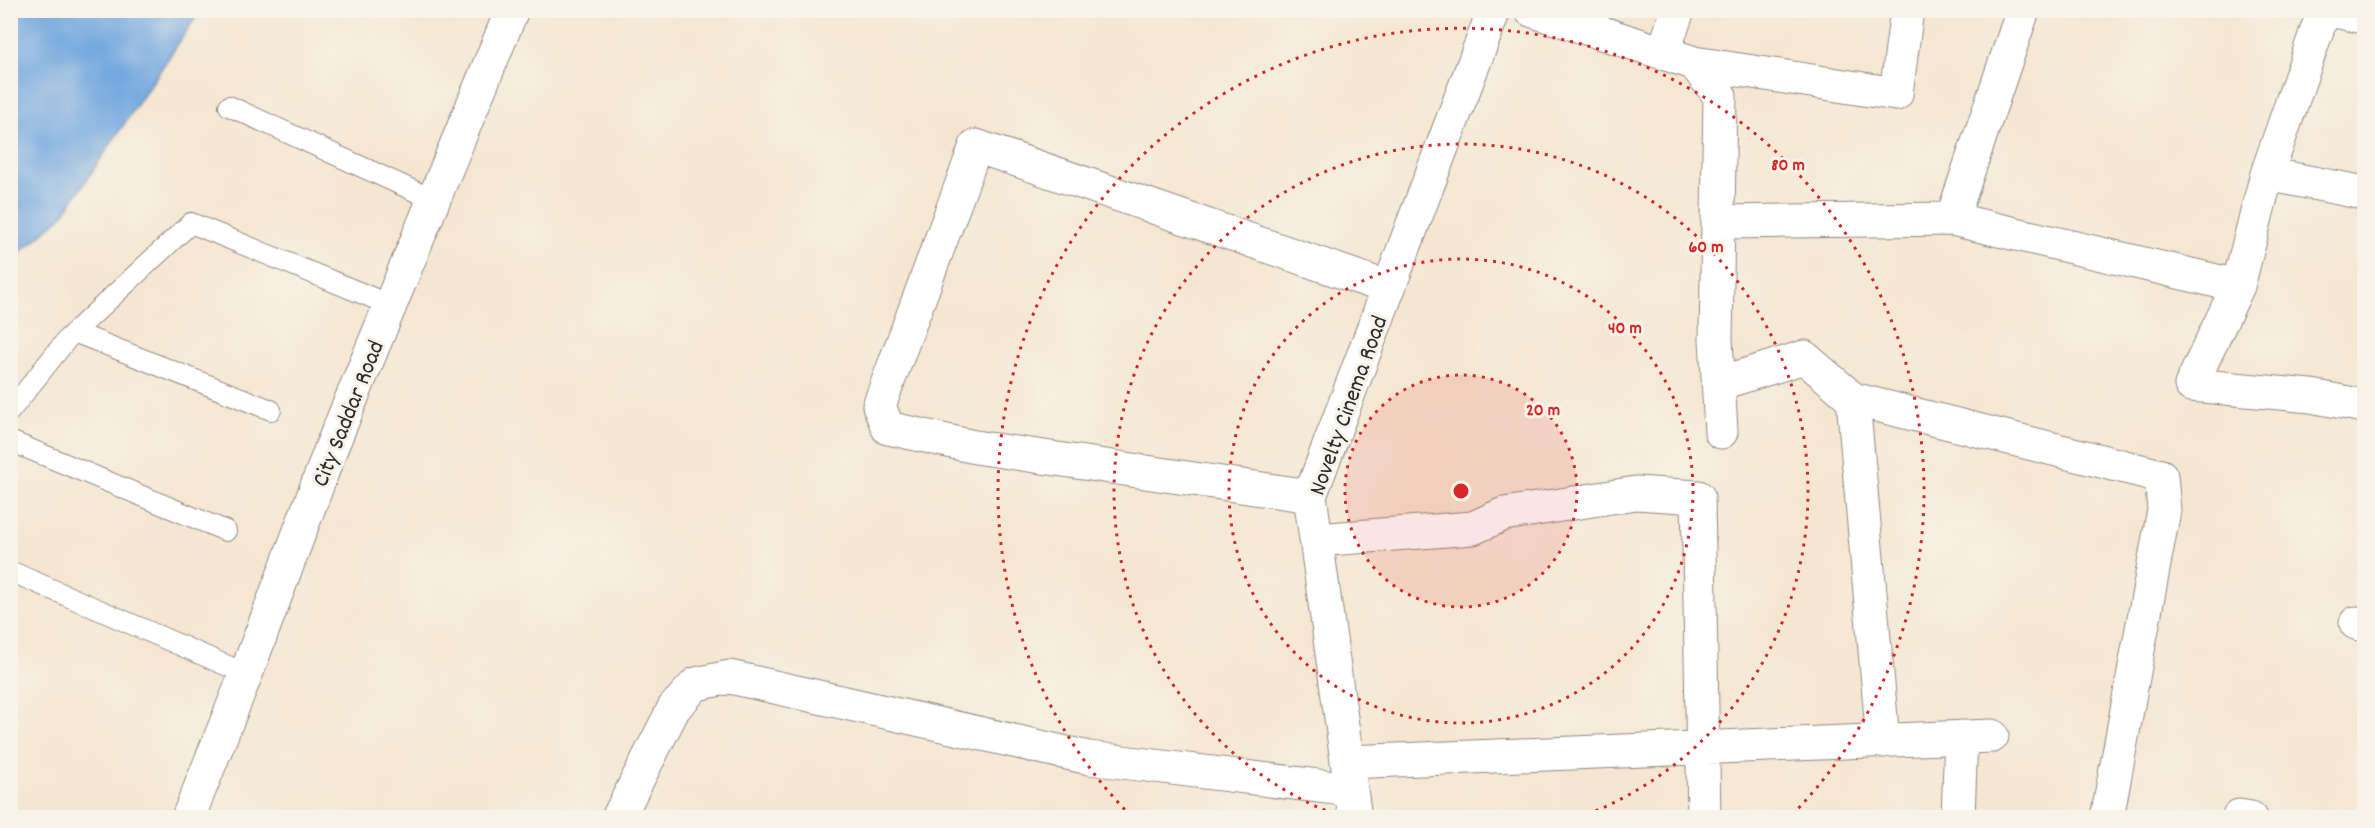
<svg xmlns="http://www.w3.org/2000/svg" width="2375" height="828" viewBox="0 0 2375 828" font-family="Dekko,sans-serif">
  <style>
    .water { fill: #73a7df; stroke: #4f6985; stroke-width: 1.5 }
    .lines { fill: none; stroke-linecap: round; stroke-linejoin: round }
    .service-casing { stroke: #90887e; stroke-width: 22 }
    .minor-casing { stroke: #90887e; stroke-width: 35 }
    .tertiary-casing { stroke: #90887e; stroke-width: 35 }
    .service { stroke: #fff; stroke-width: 20 }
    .minor { stroke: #fff; stroke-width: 33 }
    .tertiary { stroke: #fff; stroke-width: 33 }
    .ring { fill: none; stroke: #d62828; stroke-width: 3; stroke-dasharray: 3 6 }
    .labels { text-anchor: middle; stroke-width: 6; stroke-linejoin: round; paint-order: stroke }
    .street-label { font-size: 24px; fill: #2b2b2b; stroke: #f7f3e8 }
    .centre { fill: #d62828; stroke: #f7f3e8; stroke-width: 3 }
    .ring-label { font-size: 18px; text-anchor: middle; font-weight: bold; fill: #d62828; stroke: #f7f3e8; stroke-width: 6; stroke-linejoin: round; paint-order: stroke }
  </style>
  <rect width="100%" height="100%" fill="#f7f3e8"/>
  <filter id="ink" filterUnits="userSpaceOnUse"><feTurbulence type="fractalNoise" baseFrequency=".0167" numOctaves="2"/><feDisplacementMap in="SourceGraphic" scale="12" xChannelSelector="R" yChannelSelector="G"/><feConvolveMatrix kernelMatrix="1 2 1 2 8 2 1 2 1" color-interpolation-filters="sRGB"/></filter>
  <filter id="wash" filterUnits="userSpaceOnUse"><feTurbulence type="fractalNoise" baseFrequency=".008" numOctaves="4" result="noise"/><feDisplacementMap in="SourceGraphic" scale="24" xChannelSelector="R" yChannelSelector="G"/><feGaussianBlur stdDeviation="1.35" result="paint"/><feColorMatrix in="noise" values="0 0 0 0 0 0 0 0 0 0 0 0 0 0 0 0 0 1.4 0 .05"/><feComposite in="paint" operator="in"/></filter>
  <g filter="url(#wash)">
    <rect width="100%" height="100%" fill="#f5e6d1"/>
    <path class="water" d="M 11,10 L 200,11 L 63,215 L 11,261 Z"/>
  </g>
  <g filter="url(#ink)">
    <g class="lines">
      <g class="service-casing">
        <path id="service" d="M 229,106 L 434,200
          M 74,332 L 271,410
          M 10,411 L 68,338 L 191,223 L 390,305
          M 10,441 L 226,531
          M 10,571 L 246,674"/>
      </g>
      <g class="minor-casing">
        <path id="minor" d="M 1531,10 L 1694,63 L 1720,96 L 1716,339 L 1721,432
          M 2324,10 L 2267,174 L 2238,286 L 2191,385 L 2311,396 L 2364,406
          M 2330,10 L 2364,17
          M 1663,53 L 1678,10
          M 1694,63 L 1896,94 L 1907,10
          M 2267,174 L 2364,193
          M 1952,219 L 2023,10
          M 1719,222 L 1952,219 L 2238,286
          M 1718,384 L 1804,357 L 1853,399 L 2161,476 L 2164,510 L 2107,818
          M 1853,399 L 1883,741
          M 1310,496 L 975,447 L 888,428 L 879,406 L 976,146 L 1389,288
          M 1316,540 L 1473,528 L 1504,514 L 1636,493 L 1698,497 L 1704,818
          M 2356,623 L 2364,625
          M 1347,762 L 1992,736
          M 2239,816 L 2251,818
          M 618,818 L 674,708 L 696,684 L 730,677 L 1089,758 L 1351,790
          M 1355,818 L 1310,496 L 1494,10
          M 1958,818 L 1961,737"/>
      </g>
      <g class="tertiary-casing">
        <path id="tertiary" d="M 188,818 L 246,674 L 332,446 L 512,10"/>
      </g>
      <use href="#service" class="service"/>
      <use href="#minor" class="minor"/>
      <use href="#tertiary" class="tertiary"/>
    </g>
  </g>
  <circle cx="1461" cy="491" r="116" fill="#d62828" fill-opacity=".12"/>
  <g class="ring">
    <circle cx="1461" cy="491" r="116"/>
    <circle cx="1461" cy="491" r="232"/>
    <path d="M1342 817A347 347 0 1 1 1580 817"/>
    <path d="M1131 816A463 463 0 1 1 1791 816"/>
  </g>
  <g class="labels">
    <g class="street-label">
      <text transform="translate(1347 405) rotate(-70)" y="8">Novelty Cinema Road</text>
      <text transform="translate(347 413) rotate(-68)" y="8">City Saddar Road</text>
    </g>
  </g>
  <circle cx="1461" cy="491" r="9" class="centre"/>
  <g class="ring-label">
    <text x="1788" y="170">80 m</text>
    <text x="1706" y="252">60 m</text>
    <text x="1625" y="333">40 m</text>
    <text x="1543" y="415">20 m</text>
  </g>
  <rect width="2375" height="828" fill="none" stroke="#f7f3e8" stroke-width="36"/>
</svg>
